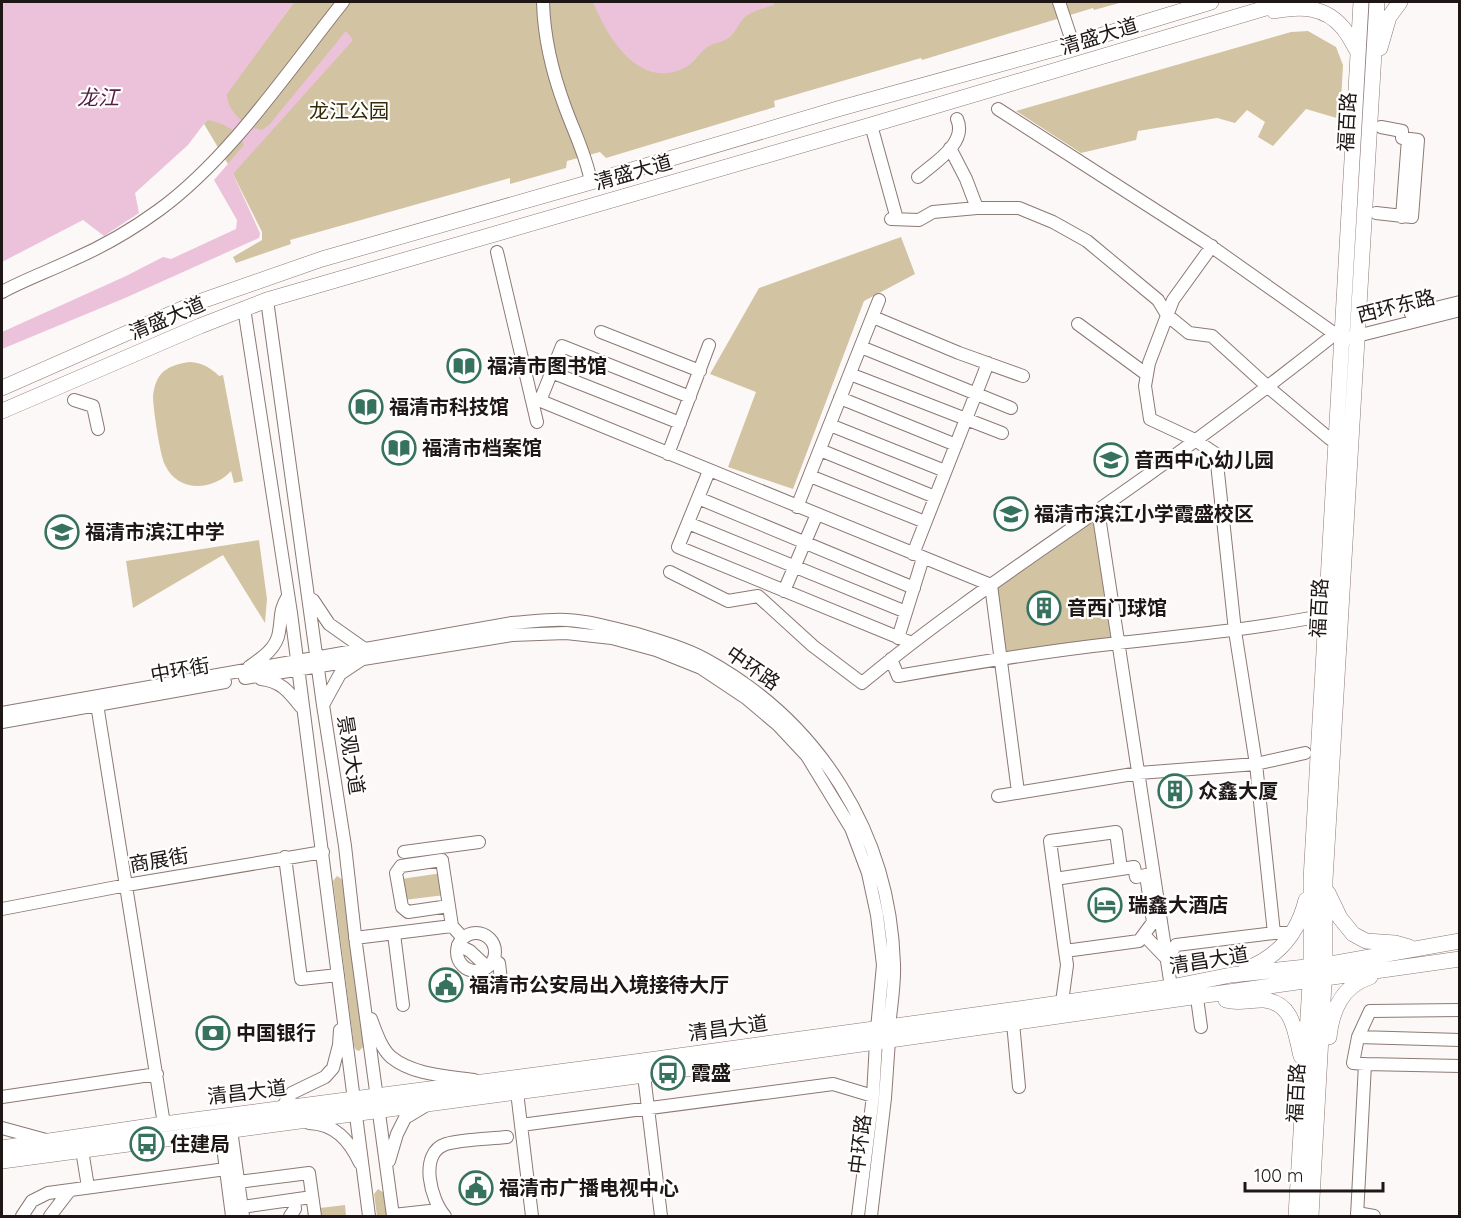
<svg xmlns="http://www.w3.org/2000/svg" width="1461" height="1218" viewBox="0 0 1461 1218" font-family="Quicksand,'Noto Sans SC',sans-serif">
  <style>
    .green { fill: #d2c4a2 }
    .water { fill: #ecc2da }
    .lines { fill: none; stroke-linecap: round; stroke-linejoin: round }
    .minor-casing { stroke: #8b7974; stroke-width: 14 }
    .major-casing { stroke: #8b7974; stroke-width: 16 }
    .minor { stroke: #fff; stroke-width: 12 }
    .major { stroke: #fff; stroke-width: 15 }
    .labels { text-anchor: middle; stroke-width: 4.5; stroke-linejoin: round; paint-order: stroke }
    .street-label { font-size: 20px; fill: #1e1715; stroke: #fff }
    .park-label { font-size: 20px; fill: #362a07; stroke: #fff }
    .poi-label { font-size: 20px; font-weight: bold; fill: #1e1715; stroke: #fff; text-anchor: start }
    .water-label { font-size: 21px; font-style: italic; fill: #521f40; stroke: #fff }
  </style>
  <rect width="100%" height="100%" fill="#fcf8f7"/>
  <path class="green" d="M 294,2 L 1123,2 L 1094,10 L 1093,8 L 922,60 L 921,58 L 774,101 L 775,107 L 606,158 L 600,152 L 567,161 L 566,168 L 510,184 L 510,178 L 290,240 L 291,244 L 236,263 L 233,257 L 262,240 L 262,232 L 228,164 L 204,124 Z
    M 1308,31 L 1336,47 L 1343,65 L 1340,119 L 1306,109 L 1273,146 L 1258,137 L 1265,122 L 1247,110 L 1235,123 L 1217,118 L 1138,131 L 1136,140 L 1081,153 L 1016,111 L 1291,32 Z
    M 901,237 L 915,274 L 864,301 L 793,489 L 728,467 L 756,392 L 710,374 L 759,288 Z
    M 190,362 C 202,363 210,367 219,376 L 223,375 L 243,481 L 234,483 L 231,471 C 213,491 178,493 165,465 C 160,455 153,408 153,396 C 154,388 156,380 161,374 C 168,366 180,363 190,362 Z
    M 1095,519 L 1114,640 L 1005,654 L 995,590 Z
    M 259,540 L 267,599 L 265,623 L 223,555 L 133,608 L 126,561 Z
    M 442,873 L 445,895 L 404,900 L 401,879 Z
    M 337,876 L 343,880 L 364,1046 L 359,1051 L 356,1050 L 354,1046 L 333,881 Z
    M 378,1189 L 384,1193 L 387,1216 L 377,1216 L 374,1194 Z
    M 345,1205 L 346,1216 L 321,1216 L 320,1208 Z"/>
  <path class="water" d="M 2,2 L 294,2 L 227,94 C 226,107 241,123 253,128 C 256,129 259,129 262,130 L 270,124 L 346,31 L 353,40 L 233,174 L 260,233 L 259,238 L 125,298 L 2,349 L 2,332 L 126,276 L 163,257 L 171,259 L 236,229 L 237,220 L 214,180 L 244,145 C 238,130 222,122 207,120 L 188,145 L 135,193 L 139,213 L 104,236 L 83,220 L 2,262 Z
    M 593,2 L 774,2 L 774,5 C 765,8 751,11 744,18 C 738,24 735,34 727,39 C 720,43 712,43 706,48 C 697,55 693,65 682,69 C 638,89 606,35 593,2 Z"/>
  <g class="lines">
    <g class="minor-casing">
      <path id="minor" d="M 543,2 C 544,39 552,72 565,107 C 574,132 586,155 591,182
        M 1059,2 L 1073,44
        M 998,109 L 1205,242 L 1335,334
        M 871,125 L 897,219
        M 950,148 L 966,179 L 977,208
        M 918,177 C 934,163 968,143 957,119
        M 1376,213 L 1412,217 L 1418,140 L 1402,138 L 1402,131 L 1381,127
        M 1402,217 L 1408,139
        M 891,219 L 919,220 L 933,212 L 977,208 L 1019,208 L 1053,222 L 1087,241 L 1158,300 L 1167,315 L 1189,333 L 1212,336 L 1268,387 L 1330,439
        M 1212,246 L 1173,300 L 1149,363 L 1145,386 L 1150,419 L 1195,440 L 1216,454 L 1235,631 L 1256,764 L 1274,933 L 1290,933 L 1291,936
        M 497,252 L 537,422
        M 2,292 C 24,280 49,271 72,260 C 102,247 133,229 159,210 C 230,158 288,71 343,2
        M 267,300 L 323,705 L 345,846 L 356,944 L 393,1216
        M 244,308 L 291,613 L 369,1216
        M 1411,314 L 1460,302
        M 873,317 L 959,353 L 1023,376
        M 1078,324 L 1146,374
        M 601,332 L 700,371
        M 1349,338 L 1460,310
        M 861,347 L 1011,408
        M 551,372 L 680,423
        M 850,374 L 1002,433
        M 531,397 L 991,585 L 1018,792
        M 840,398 L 956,445
        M 74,400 L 93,406 L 98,429
        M 540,401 L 562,346 L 690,397
        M 830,425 L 945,471
        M 820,450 L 935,497
        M 668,454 L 709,345
        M 709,471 L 678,547 L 912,643
        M 810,476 L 925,522
        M 698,498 L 914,588
        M 797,507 L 879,300
        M 1098,510 L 1171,987
        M 688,523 L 906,612
        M 913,554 L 988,363
        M 670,572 L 728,601 L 758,596 L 813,646 L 862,683 C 935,622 1015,568 1094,513 C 1176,456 1257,396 1335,334 L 1342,335
        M 784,591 L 817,514
        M 313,600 L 329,624 L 363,648
        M 898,638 L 923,558
        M 891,659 L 898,676 C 972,663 1045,651 1119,643 C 1188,635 1257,629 1326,615
        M 249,667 C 262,658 277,648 279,632 C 282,615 279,611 288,596
        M 245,678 L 512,635 L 566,633 L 612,638 L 656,650 L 701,668 L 746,698 L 778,725 L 807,756 L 851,828 L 868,873 L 877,915 L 883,965 L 877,1029
        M 261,679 C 281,681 289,692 301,707
        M 96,698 L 164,1124
        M 323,705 L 340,674 L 361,660
        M 2,713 L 512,623 C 530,622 548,619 566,620 C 589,621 614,628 637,634 C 660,641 684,648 705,659 C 819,721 890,833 894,964 C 895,984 891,1006 889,1027
        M 2,722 L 225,682
        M 998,796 L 1139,773 L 1256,764 L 1305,753
        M 404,852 L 479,842
        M 285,857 L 301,979 L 338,975
        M 1055,879 L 1134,867 L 1136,877 L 1146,875 L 1153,922 L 1139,941 L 1065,951 L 1050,841 L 1116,832 L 1121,869
        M 449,906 L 408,912 L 402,907 L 396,873 L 401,866 L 442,860 L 452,926 L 463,938
        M 2,909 L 127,885 L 323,852
        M457 952a19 19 0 1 1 38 0a19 19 0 1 1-38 0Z
        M 394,934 L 403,1005
        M 1144,935 L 1167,959 L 1176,945 L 1274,933
        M 355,938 L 452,926
        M 458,945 L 470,951 L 487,967
        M 493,960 L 499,963 L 502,988
        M 1197,998 L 1201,1027
        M 1062,1002 L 1067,965 L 1065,951
        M 371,1019 C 376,1032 381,1048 391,1057 C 413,1075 447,1076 474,1080
        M 1013,1023 L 1019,1087
        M 1358,1037 L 1460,1040
        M 1365,1064 L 1353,1063 L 1358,1037 L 1370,1011 L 1460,1010
        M 644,1075 L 661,1216
        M 517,1092 L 532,1216
        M 2,1097 L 157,1074
        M 281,1109 L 292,1093 L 325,1077 L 333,1068 L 339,1045 L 340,1030
        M 309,1123 C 335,1124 349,1140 360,1163
        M 521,1125 L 833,1084 L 873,1096
        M 2,1128 L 46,1140
        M 221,1131 L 232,1216
        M 232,1137 L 243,1216
        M 82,1150 L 88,1187
        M 389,1161 L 397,1134 L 405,1118 L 425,1106
        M 238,1182 L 309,1173 L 315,1216
        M 242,1207 L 312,1197
        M 1357,1213 L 1374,1216
        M 393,1215 L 439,1210
        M 22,1216 L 32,1201 L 48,1193 L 226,1169
        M 50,1216 L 70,1190
        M 290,1216 L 295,1209 L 294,1200
        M 445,1216 C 431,1201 418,1153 446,1144 C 464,1139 488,1139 507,1137
        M 858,1216 L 873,1096 L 876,1042
        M 871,1216 L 885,1098 L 889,1040
        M 1357,1216 L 1365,1064 L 1460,1066"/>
    </g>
    <g class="major-casing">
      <path id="major" d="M 1274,11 C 1301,6 1325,6 1343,28 C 1349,35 1353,44 1358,52
        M 1380,48 L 1389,17 L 1400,2
        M 2,388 L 193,304 L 322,259 L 591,182 L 841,108 L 1073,44 L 1211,2
        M 2,411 L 200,326 L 267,300 L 871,125 L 1286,2
        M 1328,893 L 1340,918 L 1353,934 L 1366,941 L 1395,943 L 1409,947
        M 1246,969 C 1278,957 1298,933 1306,900
        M 1226,1000 C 1239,1004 1252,999 1264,1000 C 1294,1003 1295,1033 1301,1056
        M 1329,1037 C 1332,1010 1342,986 1370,977
        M 2,1148 L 164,1124 L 642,1061 L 1011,1010 L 1171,987 L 1231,975 L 1325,965 L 1460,941
        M 2,1161 L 644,1075 L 1460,959
        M 1296,1216 L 1311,967 L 1311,880 L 1361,2
        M 1311,1216 L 1325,965 L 1325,880 L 1377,2"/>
    </g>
    <use href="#minor" class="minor"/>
    <use href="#major" class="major"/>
  </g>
  <defs>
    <g id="library-ring" transform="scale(1.725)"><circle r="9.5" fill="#fff" stroke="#36725e" stroke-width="1.5"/><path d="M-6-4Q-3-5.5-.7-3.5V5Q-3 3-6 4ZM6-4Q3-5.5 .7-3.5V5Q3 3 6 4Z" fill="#36725e"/></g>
    <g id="school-ring" transform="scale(1.725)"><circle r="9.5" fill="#fff" stroke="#36725e" stroke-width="1.5"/><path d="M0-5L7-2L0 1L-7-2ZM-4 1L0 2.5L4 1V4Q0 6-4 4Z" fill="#36725e"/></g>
    <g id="building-ring" transform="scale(1.725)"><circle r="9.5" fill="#fff" stroke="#36725e" stroke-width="1.5"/><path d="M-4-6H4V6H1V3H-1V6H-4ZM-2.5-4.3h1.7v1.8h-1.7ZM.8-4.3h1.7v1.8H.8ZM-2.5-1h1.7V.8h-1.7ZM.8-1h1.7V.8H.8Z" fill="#36725e"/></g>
    <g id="hotel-ring" transform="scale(1.725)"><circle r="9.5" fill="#fff" stroke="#36725e" stroke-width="1.5"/><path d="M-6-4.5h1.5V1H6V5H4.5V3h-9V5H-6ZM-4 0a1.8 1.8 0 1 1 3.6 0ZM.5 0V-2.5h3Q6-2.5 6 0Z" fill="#36725e"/></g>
    <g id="civic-ring" transform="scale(1.725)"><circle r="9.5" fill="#fff" stroke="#36725e" stroke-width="1.5"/><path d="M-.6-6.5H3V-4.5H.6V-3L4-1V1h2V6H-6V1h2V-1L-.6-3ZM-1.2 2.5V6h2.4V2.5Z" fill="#36725e"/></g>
    <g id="bank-ring" transform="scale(1.725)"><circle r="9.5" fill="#fff" stroke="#36725e" stroke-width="1.5"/><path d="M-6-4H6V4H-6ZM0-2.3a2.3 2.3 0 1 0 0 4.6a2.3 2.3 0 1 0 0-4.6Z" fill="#36725e"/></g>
    <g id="bus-ring" transform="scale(1.725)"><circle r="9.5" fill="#fff" stroke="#36725e" stroke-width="1.5"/><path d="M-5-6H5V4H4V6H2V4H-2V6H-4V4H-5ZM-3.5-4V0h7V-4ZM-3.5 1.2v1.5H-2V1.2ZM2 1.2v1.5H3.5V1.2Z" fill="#36725e"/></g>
  </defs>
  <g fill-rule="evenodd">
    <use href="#library-ring" x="464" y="366"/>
    <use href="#library-ring" x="366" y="407"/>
    <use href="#library-ring" x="399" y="448"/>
    <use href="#school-ring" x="1111" y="460"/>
    <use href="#school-ring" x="1011" y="514"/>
    <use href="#school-ring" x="62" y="532"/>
    <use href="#building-ring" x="1044" y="608"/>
    <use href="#building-ring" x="1175" y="791"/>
    <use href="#hotel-ring" x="1105" y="905"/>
    <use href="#civic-ring" x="446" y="985"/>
    <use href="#bank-ring" x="213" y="1033"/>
    <use href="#bus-ring" x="668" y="1073"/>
    <use href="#bus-ring" x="147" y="1144"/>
    <use href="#civic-ring" x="476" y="1188"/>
  </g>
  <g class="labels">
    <g class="street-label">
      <text transform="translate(1099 36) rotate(-17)" y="7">清盛大道</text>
      <text transform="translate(1347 122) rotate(-87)" y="7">福百路</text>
      <text transform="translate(633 172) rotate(-16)" y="7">清盛大道</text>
      <text transform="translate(1396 306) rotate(-14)" y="7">西环东路</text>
      <text transform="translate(167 318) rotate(-23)" y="7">清盛大道</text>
      <text transform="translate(1319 608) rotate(-87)" y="7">福百路</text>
      <text transform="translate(753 668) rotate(35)" y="7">中环路</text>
      <text transform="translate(180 670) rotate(-10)" y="7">中环街</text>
      <text transform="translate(351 755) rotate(81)" y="7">景观大道</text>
      <text transform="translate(159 860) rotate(-10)" y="7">商展街</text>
      <text transform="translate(1209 960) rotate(-9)" y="7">清昌大道</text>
      <text transform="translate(728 1028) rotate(-8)" y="7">清昌大道</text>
      <text transform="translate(247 1092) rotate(-7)" y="7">清昌大道</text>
      <text transform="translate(1296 1093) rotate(-87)" y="7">福百路</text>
      <text transform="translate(860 1144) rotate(-83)" y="7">中环路</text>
    </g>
    <g class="park-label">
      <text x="349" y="118">龙江公园</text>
    </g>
    <g class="poi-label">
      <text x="487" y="373">福清市图书馆</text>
      <text x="389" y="414">福清市科技馆</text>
      <text x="422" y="455">福清市档案馆</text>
      <text x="1134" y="467">音西中心幼儿园</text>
      <text x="1034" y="521">福清市滨江小学霞盛校区</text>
      <text x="85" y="539">福清市滨江中学</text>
      <text x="1067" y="615">音西门球馆</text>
      <text x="1198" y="798">众鑫大厦</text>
      <text x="1128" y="912">瑞鑫大酒店</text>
      <text x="469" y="992">福清市公安局出入境接待大厅</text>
      <text x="236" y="1040">中国银行</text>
      <text x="691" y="1080">霞盛</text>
      <text x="170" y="1151">住建局</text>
      <text x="499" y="1195">福清市广播电视中心</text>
    </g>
    <g class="water-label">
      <text x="98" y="105">龙江</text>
    </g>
  </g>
  <rect width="1461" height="1218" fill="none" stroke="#1e1715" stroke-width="6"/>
  <path d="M1245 1182v9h138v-9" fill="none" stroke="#1e1715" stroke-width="3"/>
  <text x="1254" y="1182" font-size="18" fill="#1e1715" stroke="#ffffff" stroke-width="4.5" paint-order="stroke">100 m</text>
</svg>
